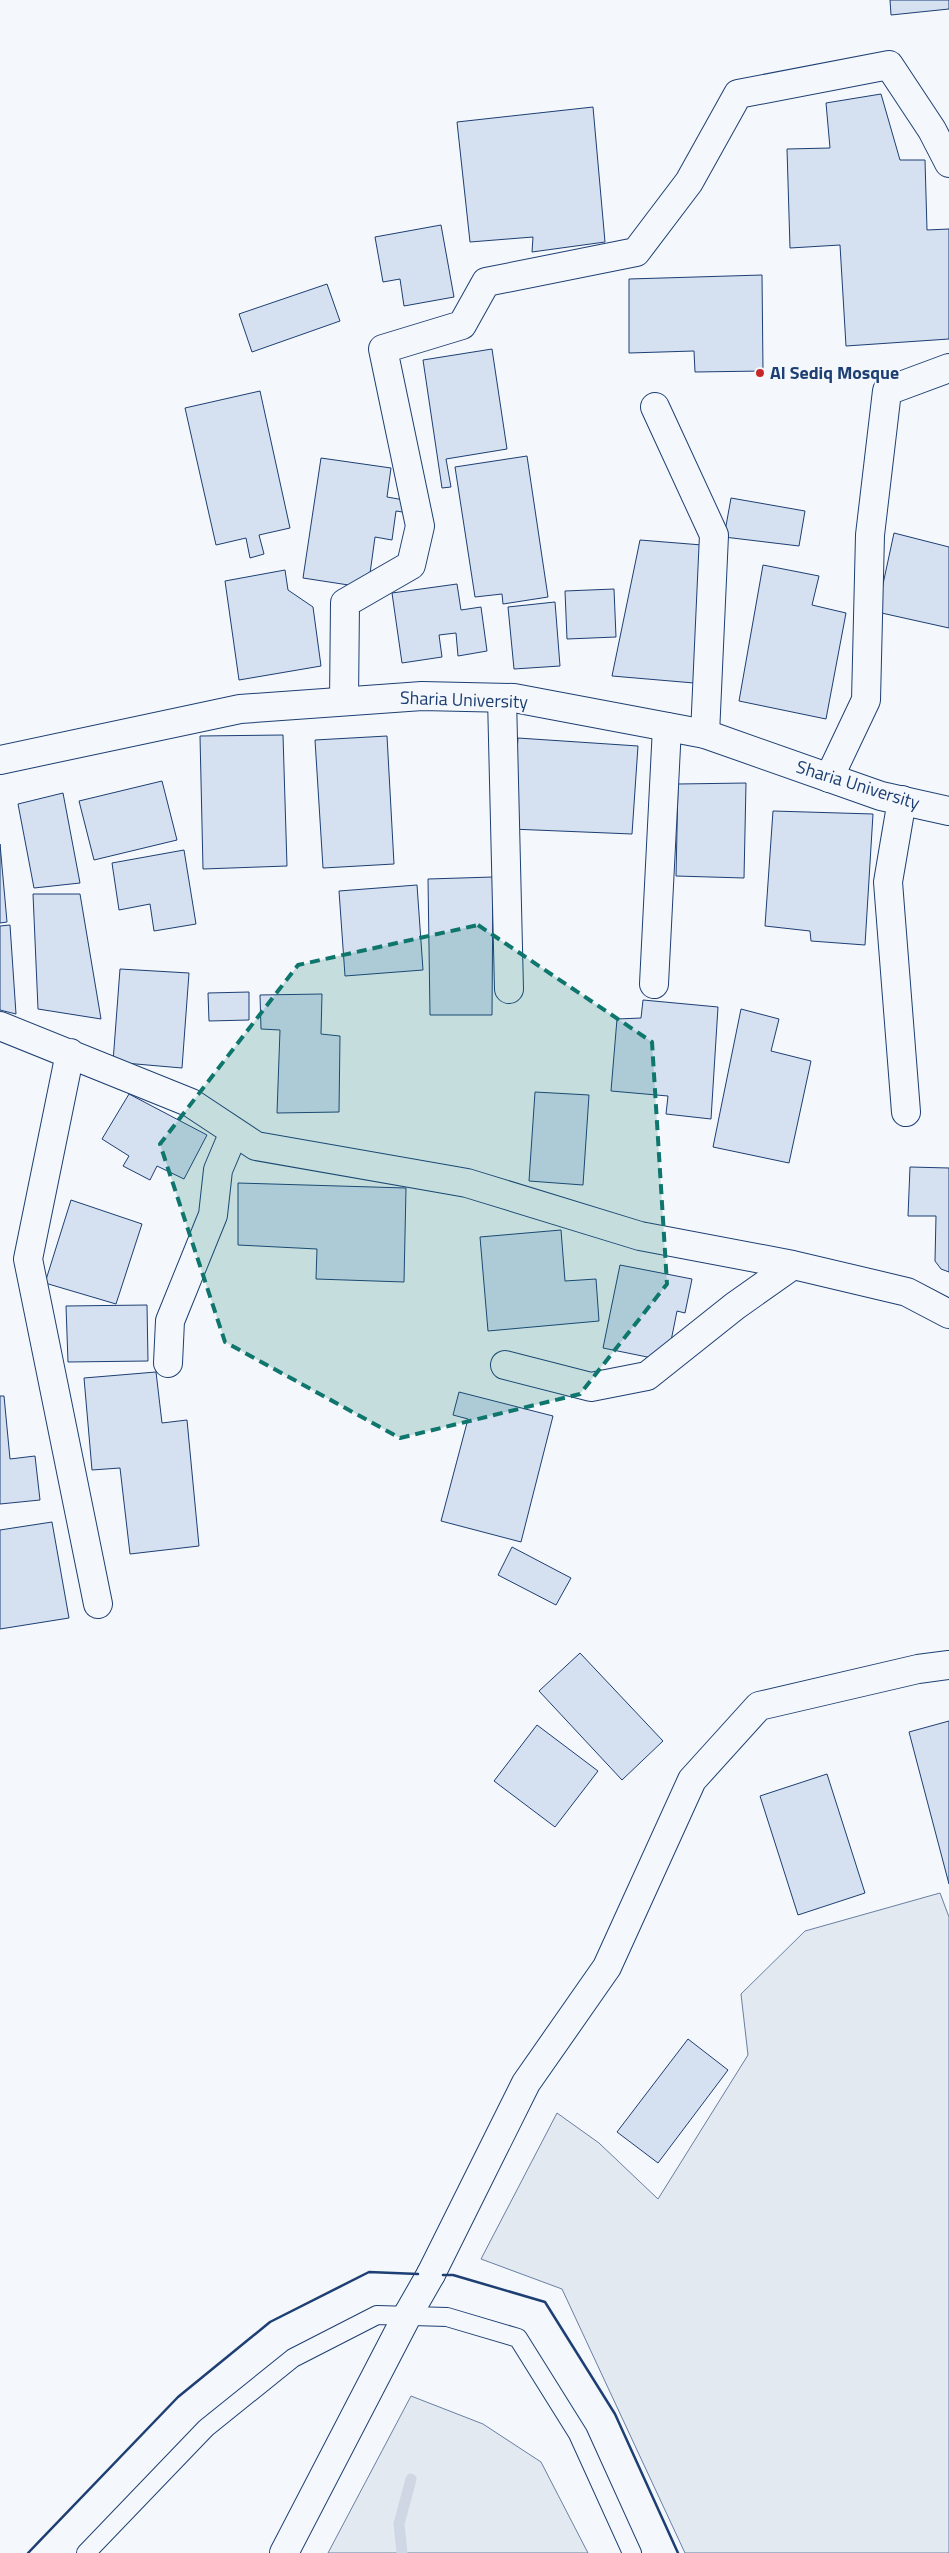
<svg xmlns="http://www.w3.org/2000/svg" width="949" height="2553" viewBox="0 0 949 2553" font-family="'Titillium Web',sans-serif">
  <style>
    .green { fill: #e3e9f0; stroke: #687fa3 }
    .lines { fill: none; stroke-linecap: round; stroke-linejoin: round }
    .stream { stroke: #cfd7e4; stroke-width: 11 }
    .building { fill: #d5e0f0; stroke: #1d3f73 }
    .lane-casing { stroke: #1d3f73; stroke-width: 20 }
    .street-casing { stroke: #1d3f73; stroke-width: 30 }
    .secondary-casing { stroke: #1d3f73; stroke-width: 30 }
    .lane { stroke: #f4f7fb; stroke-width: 18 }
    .street { stroke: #f4f7fb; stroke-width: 28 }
    .secondary { stroke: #f4f7fb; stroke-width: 28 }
    .wall { stroke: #1d3f73; stroke-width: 2.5 }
    .marked { fill: #0f766e; fill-opacity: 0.2; stroke: #0f766e; stroke-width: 4; stroke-dasharray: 10 6; stroke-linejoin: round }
    .poi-dot { fill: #c62828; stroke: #f4f7fb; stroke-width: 2 }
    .labels { text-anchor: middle; stroke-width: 4; stroke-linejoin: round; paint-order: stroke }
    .poi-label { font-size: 18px; font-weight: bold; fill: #1d3f73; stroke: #f4f7fb; text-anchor: start }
    .street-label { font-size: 18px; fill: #1d3f73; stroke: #f4f7fb }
  </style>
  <rect width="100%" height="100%" fill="#f4f7fb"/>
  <path class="green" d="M 940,1893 L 949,1917 L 949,2553 L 685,2553 L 562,2289 L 481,2259 L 557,2113 L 599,2143 L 658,2199 L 748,2055 L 741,1994 L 805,1931 Z
    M 411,2396 L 483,2424 L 541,2462 L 588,2553 L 328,2553 Z"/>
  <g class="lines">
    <path class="stream" d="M 402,2553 L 399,2524 L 411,2479"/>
  </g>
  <path class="building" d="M 890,0 L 949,0 L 949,9 L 891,15 Z
    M 881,94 L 900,160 L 925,160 L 927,230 L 949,229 L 949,339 L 846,346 L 840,245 L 790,248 L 787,149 L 830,148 L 826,103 Z
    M 593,107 L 605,242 L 532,252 L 533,237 L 470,242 L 457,122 Z
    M 441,225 L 454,297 L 404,306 L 400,279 L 383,282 L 375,237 Z
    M 762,275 L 763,371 L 695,372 L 694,351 L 629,353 L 629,279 Z
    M 327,284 L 340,321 L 252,352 L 239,314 Z
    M 492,349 L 507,449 L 446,459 L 451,487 L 442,488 L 423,360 Z
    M 260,391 L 290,528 L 259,535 L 264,554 L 250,558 L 246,538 L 216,545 L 185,408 Z
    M 527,456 L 548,597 L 503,604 L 502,594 L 475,597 L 455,467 Z
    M 321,458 L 391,468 L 387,497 L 410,501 L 409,513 L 396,511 L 392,540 L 375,537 L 368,588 L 303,578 Z
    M 731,498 L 805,511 L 799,546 L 724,537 Z
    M 894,533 L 949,547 L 949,628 L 877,612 Z
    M 640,540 L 702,545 L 694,683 L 612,676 Z
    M 763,565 L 819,576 L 812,605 L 846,613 L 826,719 L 739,701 Z
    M 285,570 L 288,590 L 313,607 L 321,666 L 239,680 L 225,581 Z
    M 457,584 L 461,610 L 481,607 L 487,651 L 458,656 L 456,633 L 439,635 L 442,657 L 402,663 L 392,593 Z
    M 614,589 L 616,637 L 567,639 L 565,591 Z
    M 555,602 L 560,666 L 514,669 L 508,607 Z
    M 283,735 L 287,866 L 203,869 L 200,736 Z
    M 387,736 L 394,864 L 323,868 L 315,740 Z
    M 518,738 L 638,746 L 632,834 L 511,829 Z
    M 162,781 L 177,840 L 94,860 L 79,801 Z
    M 746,783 L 744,878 L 676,876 L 678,784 Z
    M 63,793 L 80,883 L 34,888 L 18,804 Z
    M 773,811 L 873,814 L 865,945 L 811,941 L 810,931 L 765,926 Z
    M 0,844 L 7,922 L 0,923 Z
    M 184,850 L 196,924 L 154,931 L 150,904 L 119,910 L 112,863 Z
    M 493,877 L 492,1015 L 430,1015 L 428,879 Z
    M 417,885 L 423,970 L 345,976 L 339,891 Z
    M 33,894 L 80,894 L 101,1019 L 38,1009 Z
    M 10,925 L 16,1014 L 0,1010 L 0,926 Z
    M 120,969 L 189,973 L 182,1068 L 113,1062 Z
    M 249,992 L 249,1020 L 209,1021 L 208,993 Z
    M 322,994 L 321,1034 L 340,1036 L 339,1112 L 277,1113 L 280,1030 L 261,1029 L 260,995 Z
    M 643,1000 L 718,1007 L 711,1119 L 666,1114 L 668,1096 L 611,1091 L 617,1019 L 641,1018 Z
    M 741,1009 L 779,1019 L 771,1051 L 811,1061 L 789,1163 L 713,1147 Z
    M 535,1092 L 589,1095 L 583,1185 L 529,1181 Z
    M 129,1094 L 207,1135 L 184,1179 L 157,1166 L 150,1180 L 123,1166 L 129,1156 L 102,1139 Z
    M 910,1167 L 949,1168 L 949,1272 L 941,1269 L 935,1261 L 936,1216 L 908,1216 Z
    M 238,1183 L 406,1188 L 404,1282 L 316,1279 L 317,1249 L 238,1245 Z
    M 71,1200 L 142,1224 L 116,1304 L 45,1283 Z
    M 561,1230 L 565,1281 L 596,1279 L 599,1321 L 488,1331 L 480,1237 Z
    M 620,1265 L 692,1279 L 685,1313 L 677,1311 L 667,1361 L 603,1348 Z
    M 147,1305 L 148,1361 L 68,1362 L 66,1306 Z
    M 156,1372 L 162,1423 L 187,1420 L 199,1546 L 130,1554 L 120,1468 L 92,1470 L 84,1378 Z
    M 459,1392 L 553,1416 L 521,1542 L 441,1521 L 468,1419 L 453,1415 Z
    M 0,1396 L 4,1396 L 10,1459 L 35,1456 L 40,1500 L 0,1504 Z
    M 52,1522 L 69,1618 L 0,1629 L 0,1530 Z
    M 512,1547 L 571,1578 L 556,1605 L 498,1575 Z
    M 580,1653 L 663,1741 L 622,1780 L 539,1691 Z
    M 949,1721 L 949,1884 L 909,1732 Z
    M 537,1725 L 598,1771 L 555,1827 L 494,1781 Z
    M 827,1774 L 865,1893 L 798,1915 L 760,1796 Z
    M 688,2039 L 728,2070 L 658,2163 L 617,2132 Z"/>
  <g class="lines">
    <g class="lane-casing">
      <path id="lane" d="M 86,2553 L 206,2428 L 293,2358 L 377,2315 L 447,2317 L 518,2338 L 578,2434 L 632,2553"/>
    </g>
    <g class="street-casing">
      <path id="street" d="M 655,407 L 714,535 L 705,734
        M 502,698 L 509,989
        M 344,701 L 345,603 L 411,565 L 420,526 L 383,349 L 462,325 L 486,282 L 636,252 L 689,182 L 738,94 L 889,65 L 932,130 L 949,163
        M 829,778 L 866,700 L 870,535 L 887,391 L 949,368
        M 902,800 L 888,882 L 906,1112
        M 654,984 L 667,727
        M 0,1026 L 191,1103 L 256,1146 L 467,1183 L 640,1236 L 793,1265 L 907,1292 L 949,1314
        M 70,1053 L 28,1259 L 98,1604
        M 168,1363 L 170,1321 L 213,1215 L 218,1170 L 234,1132
        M 505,1365 L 591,1387 L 647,1376 L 735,1306 L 793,1265
        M 284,2553 L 407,2316 L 431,2274"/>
    </g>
    <g class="secondary-casing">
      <path id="secondary" d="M 0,760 L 240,709 L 422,696 L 514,698 L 705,734 L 881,796 L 949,811
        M 431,2274 L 526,2083 L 607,1967 L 692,1780 L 759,1706 L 918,1669 L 949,1665"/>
    </g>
    <use href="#lane" class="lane"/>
    <use href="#street" class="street"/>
    <use href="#secondary" class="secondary"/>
    <path class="wall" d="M 443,2275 L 453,2275 L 545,2302 L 615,2414 L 678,2553
      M 28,2553 L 178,2397 L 270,2322 L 369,2272 L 418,2274"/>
  </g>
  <path class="marked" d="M 478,925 L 652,1042 L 667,1284 L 580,1394 L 400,1438 L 225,1342 L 160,1144 L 298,965 Z"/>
  <circle class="poi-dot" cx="760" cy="373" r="5"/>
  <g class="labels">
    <g class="poi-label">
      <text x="770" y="379">Al Sediq Mosque</text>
    </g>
    <g class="street-label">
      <text transform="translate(464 700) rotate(2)" y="6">Sharia University</text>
      <text transform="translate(858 785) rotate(17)" y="6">Sharia University</text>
    </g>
  </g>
</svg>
